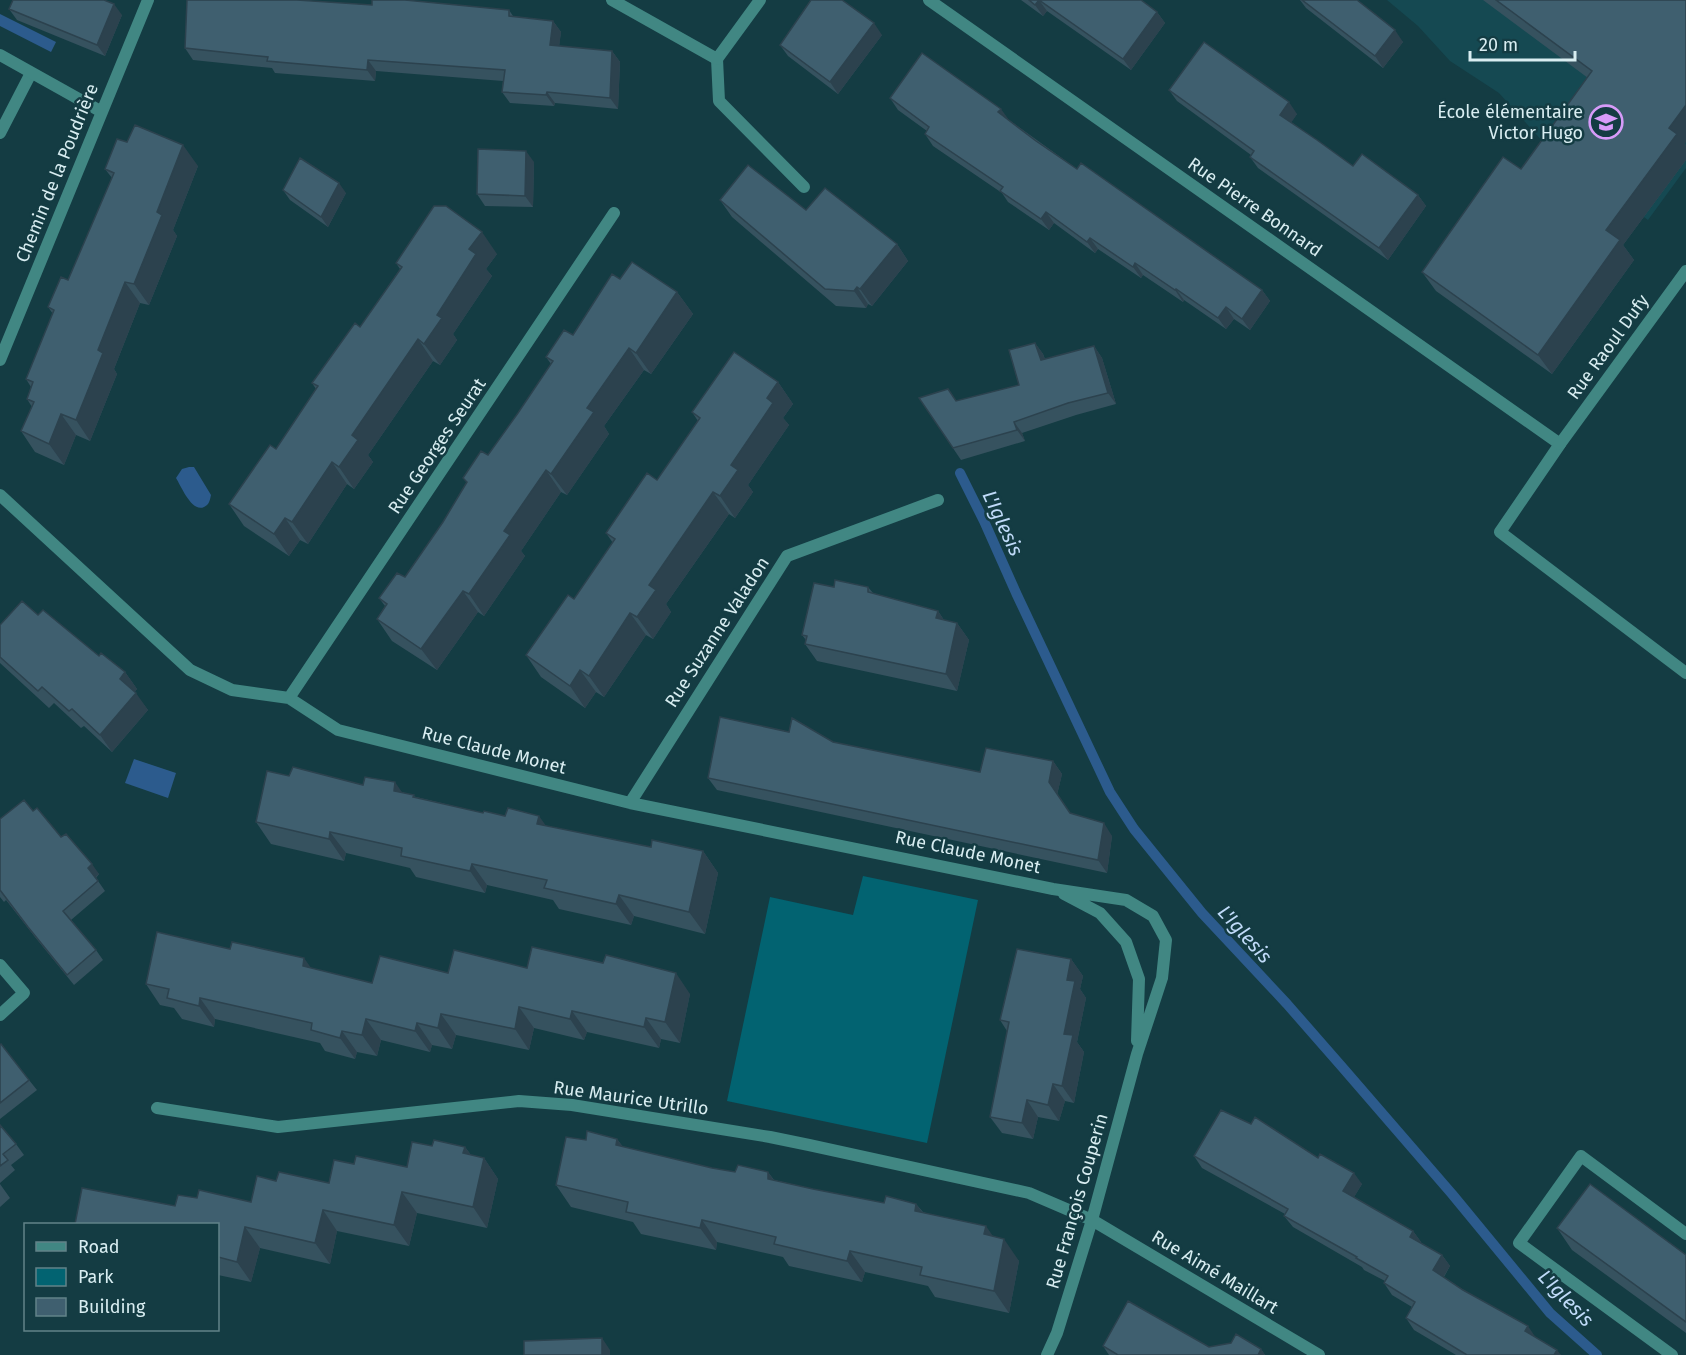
<svg xmlns="http://www.w3.org/2000/svg" width="1686" height="1355" viewBox="0 0 1686 1355" font-family="'Fira Sans',sans-serif">
  <style>
    .built { fill: #154952 }
    .green { fill: #026371 }
    .water { fill: #2c5b8d }
    .lines { fill: none; stroke-linecap: round; stroke-linejoin: round }
    .stream { stroke: #2c5b8d; stroke-width: 10 }
    .lane { stroke: #418783; stroke-width: 12 }
    .street { stroke: #418783; stroke-width: 12 }
    .wall { fill: #36525f }
    .shaded-wall { fill: #2c424e }
    .building { fill: #3f5f6f; stroke: #2c424e; stroke-width: 1.5 }
    .labels { text-anchor: middle; stroke-width: 5; stroke-linejoin: round; paint-order: stroke }
    .poi-label { font-size: 18px; fill: #d8edf1; stroke: #143c43; text-anchor: end }
    .street-label { font-size: 18px; fill: #d8edf1; stroke: #143c43 }
    .water-label { font-size: 20px; font-style: italic; fill: #c0dbf9; stroke: #143c43 }
  </style>
  <rect width="100%" height="100%" fill="#143c43"/>
  <path class="built" d="M 1387,0 L 1686,0 L 1686,168 L 1648,220 L 1552,152 L 1499,93 L 1450,61 L 1418,26 Z"/>
  <path class="green" d="M 863,876 L 978,900 L 927,1143 L 727,1101 L 770,897 L 853,915 Z"/>
  <path class="water" d="M 0,14 L 56,42 L 51,52 L 0,26 Z
    M 189,467 L 194,467 L 211,495 C 210,500 209,505 204,507 C 192,513 181,486 176,478 L 182,469 Z
    M 134,759 L 176,773 L 168,798 L 125,783 Z"/>
  <g class="lines">
    <path class="stream" d="M 960,473 L 984,521 L 1017,595 L 1110,792 L 1134,829 L 1202,913 L 1287,1004 L 1343,1068 L 1452,1194 L 1550,1313 L 1597,1355"/>
    <path class="lane" d="M 717,59 L 719,101 L 804,187
      M 0,133 L 31,73
      M 1560,444 L 1500,532 L 1686,673
      M 0,965 L 24,993 L 0,1015
      M 1672,1355 L 1519,1243 L 1581,1156 L 1686,1234"/>
    <path class="street" d="M 612,0 L 717,59 L 760,0
      M 929,0 L 1560,444 L 1686,271
      M 0,55 L 102,112
      M 0,360 L 148,0
      M 0,495 L 190,670 L 232,690 L 289,698 L 338,730 L 630,803 L 1053,889 L 1126,900 L 1153,916 L 1166,940 L 1162,978 L 1137,1054 L 1092,1220 L 1057,1333 L 1047,1355
      M 289,698 L 614,213
      M 630,803 L 787,556 L 938,500
      M 1064,894 L 1100,913 L 1126,942 L 1139,979 L 1137,1041
      M 157,1108 L 278,1127 L 519,1101 L 572,1105 L 770,1137 L 809,1145 L 1029,1193 L 1092,1220 L 1319,1355"/>
  </g>
  <path class="wall" d="M 1021,0 L 1141,0 L 1157,12 L 1165,23 L 1131,70 L 1047,11 L 1043,16 Z
    M 1300,0 L 1357,0 L 1403,42 L 1383,68 L 1306,8 Z
    M 1483,0 L 1686,0 L 1685,144 L 1686,146 L 1686,160 L 1623,245 L 1634,260 L 1552,374 L 1436,291 L 1422,272 L 1521,169 L 1588,78 Z
    M 372,5 L 509,10 L 513,16 L 553,21 L 561,32 L 559,46 L 612,51 L 620,62 L 618,109 L 555,103 L 554,106 L 510,103 L 502,92 L 503,81 L 376,71 L 375,81 L 275,73 L 272,68 L 193,60 L 185,48 Z
    M 9,9 L 122,15 L 105,56 L 17,20 Z
    M 882,35 L 838,94 L 788,56 L 780,45 Z
    M 1169,90 L 1297,114 L 1291,122 L 1353,166 L 1418,195 L 1426,206 L 1388,260 L 1258,168 L 1250,157 L 1251,155 L 1177,101 Z
    M 890,98 L 1009,120 L 1077,169 L 1262,290 L 1270,301 L 1250,330 L 1234,319 L 1226,329 L 1184,300 L 1183,302 L 1143,275 L 1141,278 L 1098,249 L 1095,253 L 1054,223 L 1049,230 L 1008,202 L 1002,193 L 933,146 L 925,134 L 927,131 L 898,110 Z
    M 534,162 L 533,207 L 485,206 L 477,194 Z
    M 198,166 L 173,230 L 177,236 L 149,305 L 140,303 L 114,369 L 117,374 L 90,441 L 76,435 L 64,465 L 35,452 L 21,431 L 32,407 L 27,399 L 31,387 L 26,379 L 53,314 L 48,307 L 68,280 L 112,178 L 105,169 Z
    M 283,190 L 346,193 L 328,227 L 290,200 Z
    M 720,200 L 806,210 L 897,244 L 908,261 L 872,306 L 868,304 L 866,308 L 836,306 L 732,217 Z
    M 497,254 L 486,269 L 492,276 L 453,334 L 457,340 L 440,365 L 433,361 L 368,455 L 373,462 L 354,489 L 347,484 L 308,544 L 300,540 L 289,556 L 244,526 L 229,504 L 276,449 L 316,389 L 312,383 L 360,327 L 400,269 L 396,263 Z
    M 620,279 L 677,292 L 693,314 L 651,374 L 644,370 L 604,426 L 609,434 L 567,495 L 561,492 L 521,551 L 525,556 L 484,616 L 478,612 L 437,670 L 392,641 L 377,619 L 385,606 L 379,598 L 405,577 L 443,522 L 467,483 L 463,478 L 488,455 L 518,413 L 551,364 L 546,357 L 573,335 Z
    M 1035,343 L 1043,354 L 1045,359 L 1094,346 L 1102,358 L 1116,404 L 1076,415 L 1022,433 L 1025,441 L 961,460 L 919,398 L 957,401 L 1019,385 Z
    M 778,382 L 793,404 L 783,418 L 789,425 L 748,485 L 753,492 L 735,518 L 729,514 L 666,604 L 671,612 L 653,639 L 646,635 L 604,697 L 596,692 L 585,708 L 541,677 L 526,655 L 574,599 L 613,543 L 606,533 L 657,480 L 698,421 L 692,412 Z
    M 834,587 L 868,587 L 873,593 L 938,611 L 944,620 L 957,623 L 969,640 L 957,691 L 817,661 L 805,644 L 806,640 L 802,635 Z
    M 38,615 L 99,656 L 125,672 L 137,689 L 134,692 L 148,710 L 112,752 L 84,726 L 81,728 L 54,703 L 49,708 L 0,663 L 0,625 Z
    M 833,742 L 980,772 L 1053,761 L 1062,774 L 1057,795 L 1070,813 L 1112,836 L 1107,873 L 717,790 L 708,778 Z
    M 289,776 L 363,785 L 402,792 L 416,797 L 483,813 L 651,847 L 703,851 L 718,873 L 705,934 L 634,916 L 631,925 L 559,909 L 553,900 L 487,885 L 485,893 L 416,877 L 410,868 L 346,853 L 344,861 L 271,844 L 256,822 Z
    M 33,811 L 99,874 L 96,878 L 105,891 L 71,920 L 96,950 L 103,960 L 74,985 L 35,937 L 6,900 L 4,902 L 0,897 L 0,819 Z
    M 230,949 L 372,983 L 448,973 L 527,968 L 690,994 L 680,1043 L 661,1039 L 659,1048 L 587,1032 L 584,1040 L 534,1028 L 529,1050 L 456,1035 L 452,1049 L 432,1045 L 430,1052 L 381,1040 L 377,1056 L 357,1052 L 355,1059 L 325,1051 L 320,1043 L 215,1019 L 214,1027 L 182,1019 L 174,1008 L 160,1005 L 146,984 Z
    M 1071,959 L 1083,976 L 1080,989 L 1086,998 L 1077,1042 L 1084,1052 L 1074,1103 L 1065,1101 L 1059,1121 L 1038,1117 L 1033,1139 L 1002,1133 L 990,1117 L 1007,1031 L 1000,1020 Z
    M 0,1045 L 29,1080 L 37,1090 L 0,1119 Z
    M 0,1125 L 16,1144 L 24,1155 L 11,1165 L 15,1170 L 0,1183 Z
    M 617,1139 L 623,1147 L 712,1168 L 735,1172 L 768,1172 L 774,1180 L 813,1189 L 884,1203 L 916,1204 L 923,1212 L 994,1237 L 1019,1261 L 1009,1313 L 935,1297 L 928,1286 L 865,1272 L 862,1282 L 789,1266 L 783,1257 L 717,1242 L 716,1250 L 641,1234 L 633,1222 L 571,1207 L 556,1185 Z
    M 432,1146 L 465,1147 L 471,1155 L 484,1158 L 498,1179 L 487,1228 L 417,1213 L 409,1246 L 337,1231 L 330,1264 L 260,1248 L 251,1282 L 218,1275 L 218,1224 L 175,1206 L 197,1198 L 251,1202 L 276,1181 L 329,1183 L 354,1164 L 407,1167 Z
    M 1194,1156 L 1318,1158 L 1362,1184 L 1354,1197 L 1413,1231 L 1421,1242 L 1421,1243 L 1442,1255 L 1450,1266 L 1444,1277 L 1561,1355 L 1456,1355 L 1414,1330 L 1406,1318 L 1412,1307 L 1392,1295 L 1384,1283 L 1385,1281 L 1364,1270 L 1362,1267 L 1293,1227 L 1284,1216 L 1285,1214 L 1202,1168 Z
    M 0,1184 L 10,1198 L 0,1207 Z
    M 1557,1228 L 1686,1255 L 1686,1333 L 1572,1250 Z
    M 1103,1346 L 1261,1349 L 1265,1355 L 1109,1355 Z"/>
  <path class="shaded-wall" d="M 1039,0 L 1047,11 L 1043,16 L 1035,5 Z
    M 114,4 L 122,15 L 105,56 L 97,45 Z
    M 1157,12 L 1165,23 L 1131,70 L 1123,59 Z
    M 553,21 L 561,32 L 558,56 L 550,45 Z
    M 874,23 L 882,35 L 838,94 L 830,82 Z
    M 1395,30 L 1403,42 L 1383,68 L 1375,56 Z
    M 612,51 L 620,62 L 618,109 L 610,98 Z
    M 368,60 L 376,71 L 375,81 L 367,70 Z
    M 547,92 L 555,103 L 554,106 L 546,95 Z
    M 1289,102 L 1297,114 L 1289,126 L 1280,115 Z
    M 1686,105 L 1686,142 L 1685,144 L 1686,146 L 1686,160 L 1623,245 L 1634,260 L 1552,374 L 1538,355 L 1606,230 L 1669,128 Z
    M 1001,109 L 1009,120 L 998,112 Z
    M 183,145 L 198,166 L 173,230 L 177,236 L 149,305 L 134,284 L 157,212 Z
    M 526,151 L 534,162 L 533,207 L 525,196 Z
    M 339,183 L 346,193 L 328,227 L 321,217 Z
    M 1418,195 L 1426,206 L 1388,260 L 1379,248 Z
    M 1046,212 L 1054,223 L 1049,230 L 1041,219 Z
    M 482,232 L 497,254 L 486,269 L 492,276 L 453,334 L 457,340 L 440,365 L 424,344 L 437,315 L 469,249 Z
    M 1090,238 L 1098,249 L 1095,253 L 1087,242 Z
    M 897,244 L 908,261 L 872,306 L 860,289 Z
    M 1135,263 L 1143,275 L 1141,278 L 1133,267 Z
    M 125,282 L 140,303 L 114,369 L 117,374 L 90,441 L 76,420 L 98,350 Z
    M 857,287 L 868,304 L 866,308 L 854,291 Z
    M 1176,289 L 1184,300 L 1183,302 L 1175,290 Z
    M 1262,290 L 1270,301 L 1250,330 L 1242,319 Z
    M 677,292 L 693,314 L 651,374 L 636,353 Z
    M 1226,307 L 1234,319 L 1226,329 L 1218,318 Z
    M 418,339 L 433,361 L 368,455 L 373,462 L 354,489 L 339,467 L 352,435 Z
    M 1035,343 L 1043,354 L 1049,372 L 1041,360 Z
    M 1094,346 L 1102,358 L 1116,404 L 1108,393 Z
    M 629,348 L 644,370 L 604,426 L 609,434 L 567,495 L 551,474 L 587,408 Z
    M 778,382 L 793,404 L 783,418 L 789,425 L 748,485 L 753,492 L 735,518 L 720,496 L 731,465 L 767,398 Z
    M 61,414 L 76,435 L 64,465 L 49,444 Z
    M 1014,422 L 1022,433 L 1025,441 L 1017,430 Z
    M 332,462 L 347,484 L 308,544 L 292,522 Z
    M 546,470 L 561,492 L 521,551 L 525,556 L 484,616 L 469,594 L 504,531 Z
    M 713,492 L 729,514 L 666,604 L 671,612 L 653,639 L 637,617 L 649,585 Z
    M 285,518 L 300,540 L 289,556 L 274,534 Z
    M 463,591 L 478,612 L 437,670 L 421,649 Z
    M 938,611 L 949,628 L 936,618 Z
    M 630,613 L 646,635 L 604,697 L 589,676 Z
    M 957,623 L 969,640 L 957,691 L 946,674 Z
    M 580,670 L 596,692 L 585,708 L 570,686 Z
    M 125,672 L 137,689 L 132,696 L 120,679 Z
    M 136,693 L 148,710 L 112,752 L 100,735 Z
    M 1053,761 L 1062,774 L 1057,795 L 1049,782 Z
    M 395,782 L 410,804 L 394,791 Z
    M 539,816 L 554,837 L 537,824 Z
    M 1104,823 L 1112,836 L 1107,873 L 1098,860 Z
    M 330,832 L 346,853 L 344,861 L 329,839 Z
    M 703,851 L 718,873 L 705,934 L 689,912 Z
    M 92,864 L 99,874 L 95,878 L 88,868 Z
    M 472,864 L 487,885 L 485,893 L 470,871 Z
    M 619,895 L 634,916 L 631,925 L 616,904 Z
    M 304,958 L 319,979 L 303,966 Z
    M 1071,959 L 1083,976 L 1080,989 L 1086,998 L 1077,1042 L 1084,1052 L 1074,1103 L 1062,1086 L 1067,980 Z
    M 676,973 L 690,994 L 680,1043 L 665,1022 Z
    M 200,998 L 215,1019 L 214,1027 L 199,1006 Z
    M 519,1007 L 534,1028 L 529,1050 L 515,1029 Z
    M 572,1011 L 587,1032 L 584,1040 L 570,1019 Z
    M 441,1014 L 456,1035 L 452,1049 L 438,1028 Z
    M 646,1018 L 661,1039 L 659,1048 L 644,1027 Z
    M 366,1019 L 381,1040 L 377,1056 L 362,1035 Z
    M 417,1023 L 432,1045 L 430,1052 L 415,1031 Z
    M 342,1031 L 357,1052 L 355,1059 L 340,1038 Z
    M 1053,1084 L 1065,1101 L 1059,1121 L 1048,1105 Z
    M 1027,1100 L 1038,1117 L 1033,1139 L 1022,1123 Z
    M 617,1139 L 633,1161 L 616,1145 Z
    M 465,1147 L 480,1167 L 463,1153 Z
    M 484,1158 L 498,1179 L 487,1228 L 473,1207 Z
    M 768,1172 L 783,1194 L 768,1179 Z
    M 1354,1173 L 1362,1184 L 1351,1202 L 1343,1191 Z
    M 402,1192 L 417,1213 L 409,1246 L 394,1225 Z
    M 916,1204 L 932,1225 L 915,1211 Z
    M 323,1210 L 337,1231 L 330,1264 L 315,1243 Z
    M 702,1220 L 717,1242 L 716,1250 L 700,1228 Z
    M 986,1226 L 1001,1248 L 984,1234 Z
    M 245,1227 L 260,1248 L 251,1282 L 237,1262 Z
    M 1413,1231 L 1421,1242 L 1418,1248 L 1410,1237 Z
    M 1004,1239 L 1019,1261 L 1009,1313 L 994,1291 Z
    M 850,1251 L 865,1272 L 862,1282 L 847,1261 Z
    M 1442,1255 L 1450,1266 L 1441,1281 L 1433,1270 Z
    M 1528,1326 L 1536,1338 L 1525,1331 Z
    M 602,1338 L 610,1350 L 610,1355 L 602,1355 Z
    M 1261,1349 L 1265,1355 L 1258,1355 Z
    M 1557,1350 L 1561,1355 L 1554,1355 Z"/>
  <path class="building" d="M 13,0 L 104,0 L 114,4 L 97,45 L 9,9 Z
    M 187,0 L 297,0 L 372,5 L 372,0 L 405,0 L 509,10 L 509,16 L 553,21 L 550,45 L 612,51 L 610,98 L 547,92 L 546,95 L 502,92 L 505,70 L 368,60 L 367,70 L 267,61 L 268,57 L 185,48 Z
    M 811,0 L 842,0 L 874,23 L 830,82 L 780,45 Z
    M 1029,0 L 1039,0 L 1035,5 Z
    M 1039,0 L 1141,0 L 1157,12 L 1123,59 Z
    M 1302,0 L 1357,0 L 1395,30 L 1375,56 Z
    M 1496,0 L 1686,0 L 1686,105 L 1669,128 L 1677,134 L 1606,230 L 1620,240 L 1538,355 L 1422,272 L 1503,157 L 1521,169 L 1592,71 Z
    M 1204,42 L 1289,102 L 1280,115 L 1317,140 L 1353,166 L 1362,154 L 1418,195 L 1379,248 L 1250,157 L 1254,151 L 1169,90 Z
    M 922,53 L 1001,109 L 998,112 L 1036,141 L 1077,169 L 1081,163 L 1262,290 L 1242,319 L 1226,307 L 1218,318 L 1176,289 L 1175,290 L 1135,263 L 1133,267 L 1090,238 L 1087,242 L 1046,212 L 1041,219 L 1000,191 L 1003,187 L 925,134 L 929,127 L 890,98 Z
    M 135,125 L 183,145 L 157,212 L 162,215 L 134,284 L 125,282 L 98,350 L 103,353 L 76,420 L 61,414 L 49,444 L 21,431 L 34,402 L 27,399 L 33,382 L 26,379 L 54,310 L 48,307 L 61,277 L 68,280 L 114,173 L 105,169 L 117,139 L 127,142 Z
    M 478,149 L 526,151 L 525,196 L 477,194 Z
    M 300,158 L 339,183 L 321,217 L 283,190 Z
    M 748,165 L 806,210 L 825,188 L 897,244 L 860,289 L 857,287 L 854,291 L 825,289 L 720,200 Z
    M 434,206 L 446,206 L 482,232 L 469,249 L 476,254 L 437,315 L 442,318 L 424,344 L 418,339 L 352,435 L 358,440 L 339,467 L 332,462 L 292,522 L 285,518 L 274,534 L 229,504 L 270,445 L 276,449 L 318,386 L 312,383 L 355,323 L 360,327 L 402,267 L 396,263 Z
    M 632,262 L 677,292 L 636,353 L 629,348 L 587,408 L 594,412 L 551,474 L 546,470 L 504,531 L 510,535 L 469,594 L 463,591 L 421,649 L 377,619 L 387,604 L 379,598 L 397,573 L 405,577 L 443,522 L 467,482 L 463,478 L 481,451 L 488,455 L 518,413 L 553,361 L 546,357 L 564,330 L 573,335 L 612,274 L 620,279 Z
    M 1035,343 L 1041,360 L 1094,346 L 1108,393 L 1068,403 L 1014,422 L 1017,430 L 953,448 L 919,398 L 948,389 L 956,401 L 1019,385 L 1009,350 Z
    M 734,352 L 778,382 L 767,398 L 773,403 L 731,465 L 738,470 L 720,496 L 713,492 L 649,585 L 656,590 L 637,617 L 630,613 L 589,676 L 580,670 L 570,686 L 526,655 L 568,595 L 574,599 L 615,539 L 606,533 L 647,473 L 657,480 L 700,418 L 692,412 Z
    M 835,580 L 868,587 L 868,592 L 938,611 L 936,618 L 957,623 L 946,674 L 805,644 L 807,636 L 802,635 L 814,583 L 834,587 Z
    M 22,601 L 38,615 L 43,610 L 99,656 L 101,653 L 125,672 L 120,679 L 136,693 L 100,735 L 72,709 L 69,711 L 42,687 L 38,691 L 0,657 L 0,625 Z
    M 720,717 L 789,732 L 792,718 L 833,742 L 980,772 L 986,748 L 1053,761 L 1049,782 L 1070,813 L 1104,823 L 1098,860 L 708,778 Z
    M 293,767 L 363,785 L 365,777 L 395,782 L 394,791 L 414,795 L 413,797 L 483,813 L 484,811 L 505,816 L 508,808 L 539,816 L 537,824 L 651,847 L 652,840 L 703,851 L 689,912 L 619,895 L 616,904 L 544,888 L 547,880 L 472,864 L 470,871 L 401,856 L 402,848 L 330,832 L 329,839 L 256,822 L 267,771 L 289,776 Z
    M 24,800 L 33,811 L 37,808 L 61,837 L 66,834 L 92,864 L 88,868 L 98,881 L 63,911 L 96,950 L 67,975 L 28,927 L 0,890 L 0,819 Z
    M 157,932 L 230,949 L 232,942 L 304,958 L 303,966 L 372,983 L 380,956 L 448,973 L 454,950 L 527,968 L 532,947 L 603,963 L 606,955 L 676,973 L 665,1022 L 646,1018 L 644,1027 L 572,1011 L 570,1019 L 519,1007 L 515,1029 L 441,1014 L 438,1028 L 417,1023 L 415,1031 L 366,1019 L 362,1035 L 342,1031 L 340,1038 L 311,1030 L 312,1023 L 200,998 L 199,1006 L 167,998 L 169,989 L 146,984 Z
    M 1017,949 L 1071,959 L 1067,980 L 1075,981 L 1064,1034 L 1073,1035 L 1062,1086 L 1053,1084 L 1048,1105 L 1027,1100 L 1022,1123 L 990,1117 L 1009,1022 L 1000,1020 Z
    M 1,1044 L 29,1080 L 0,1103 L 0,1045 Z
    M 1221,1110 L 1251,1124 L 1255,1117 L 1318,1158 L 1320,1154 L 1354,1173 L 1343,1191 L 1413,1231 L 1410,1237 L 1442,1255 L 1433,1270 L 1463,1290 L 1528,1326 L 1525,1331 L 1557,1350 L 1554,1355 L 1467,1355 L 1406,1318 L 1415,1302 L 1384,1283 L 1388,1276 L 1356,1258 L 1357,1257 L 1284,1216 L 1288,1209 L 1194,1156 Z
    M 0,1125 L 16,1144 L 3,1154 L 8,1160 L 0,1166 Z
    M 587,1131 L 617,1139 L 616,1145 L 712,1168 L 735,1172 L 738,1165 L 768,1172 L 768,1179 L 813,1189 L 884,1203 L 886,1196 L 916,1204 L 915,1211 L 986,1226 L 984,1234 L 1004,1239 L 994,1291 L 920,1275 L 922,1267 L 850,1251 L 847,1261 L 774,1244 L 776,1237 L 702,1220 L 700,1228 L 626,1212 L 628,1202 L 556,1185 L 566,1137 L 586,1140 Z
    M 434,1140 L 465,1147 L 463,1153 L 484,1158 L 473,1207 L 402,1192 L 394,1225 L 323,1210 L 315,1243 L 245,1227 L 237,1262 L 218,1257 L 218,1224 L 75,1224 L 82,1188 L 175,1206 L 178,1195 L 197,1198 L 199,1190 L 251,1202 L 257,1176 L 276,1181 L 279,1172 L 329,1183 L 334,1160 L 354,1164 L 356,1156 L 407,1167 L 412,1142 L 432,1146 Z
    M 1590,1184 L 1686,1255 L 1686,1322 L 1557,1228 Z
    M 1128,1301 L 1209,1347 L 1231,1343 L 1236,1334 L 1261,1349 L 1258,1355 L 1118,1355 L 1103,1346 Z
    M 602,1338 L 602,1355 L 524,1355 L 524,1341 Z"/>
  <defs>
    <g id="school-ring" transform="scale(1.725)"><circle r="9.5" fill="#143c43" stroke="#d79bf9" stroke-width="1.5"/><path d="M0-5L7-2L0 1L-7-2ZM-4 1L0 2.5L4 1V4Q0 6-4 4Z" fill="#d79bf9"/></g>
  </defs>
  <g fill-rule="evenodd">
    <use href="#school-ring" x="1606" y="122"/>
  </g>
  <g class="labels">
    <g class="poi-label">
      <text x="1583" y="118">École élémentaire<tspan x="1583" dy="21">Victor Hugo</tspan></text>
    </g>
    <g class="street-label">
      <text transform="translate(57 173) rotate(-68)" y="6">Chemin de la Poudrière</text>
      <text transform="translate(1255 207) rotate(35)" y="6">Rue Pierre Bonnard</text>
      <text transform="translate(1608 347) rotate(-54)" y="6">Rue Raoul Dufy</text>
      <text transform="translate(437 446) rotate(-56)" y="6">Rue Georges Seurat</text>
      <text transform="translate(717 632) rotate(-57)" y="6">Rue Suzanne Valadon</text>
      <text transform="translate(494 750) rotate(14)" y="6">Rue Claude Monet</text>
      <text transform="translate(968 852) rotate(12)" y="6">Rue Claude Monet</text>
      <text transform="translate(631 1098) rotate(8)" y="6">Rue Maurice Utrillo</text>
      <text transform="translate(1077 1201) rotate(-74)" y="6">Rue François Couperin</text>
      <text transform="translate(1215 1272) rotate(31)" y="6">Rue Aimé Maillart</text>
    </g>
    <g class="water-label">
      <text transform="translate(1003 523) rotate(65)" y="7">L'Iglesis</text>
      <text transform="translate(1245 934) rotate(48)" y="7">L'Iglesis</text>
      <text transform="translate(1566 1298) rotate(46)" y="7">L'Iglesis</text>
    </g>
  </g>
  <rect x="24" y="1223" width="195" height="108" fill="#143c43" stroke="#628389" stroke-width="1.5"/>
  <rect x="36" y="1242" width="30" height="9" fill="#418783" stroke="#628389" stroke-width="1.5"/>
  <text x="78" y="1253" font-size="18" fill="#d8edf1">Road</text>
  <rect x="36" y="1268" width="30" height="18" fill="#026371" stroke="#628389" stroke-width="1.5"/>
  <text x="78" y="1283" font-size="18" fill="#d8edf1">Park</text>
  <rect x="36" y="1298" width="30" height="18" fill="#3f5f6f" stroke="#628389" stroke-width="1.5"/>
  <text x="78" y="1313" font-size="18" fill="#d8edf1">Building</text>
  <path d="M1470 51v9h105v-9" fill="none" stroke="#d8edf1" stroke-width="3"/>
  <text x="1479" y="51" font-size="18" fill="#d8edf1" stroke="#143c43" stroke-width="4.5" paint-order="stroke">20 m</text>
</svg>
